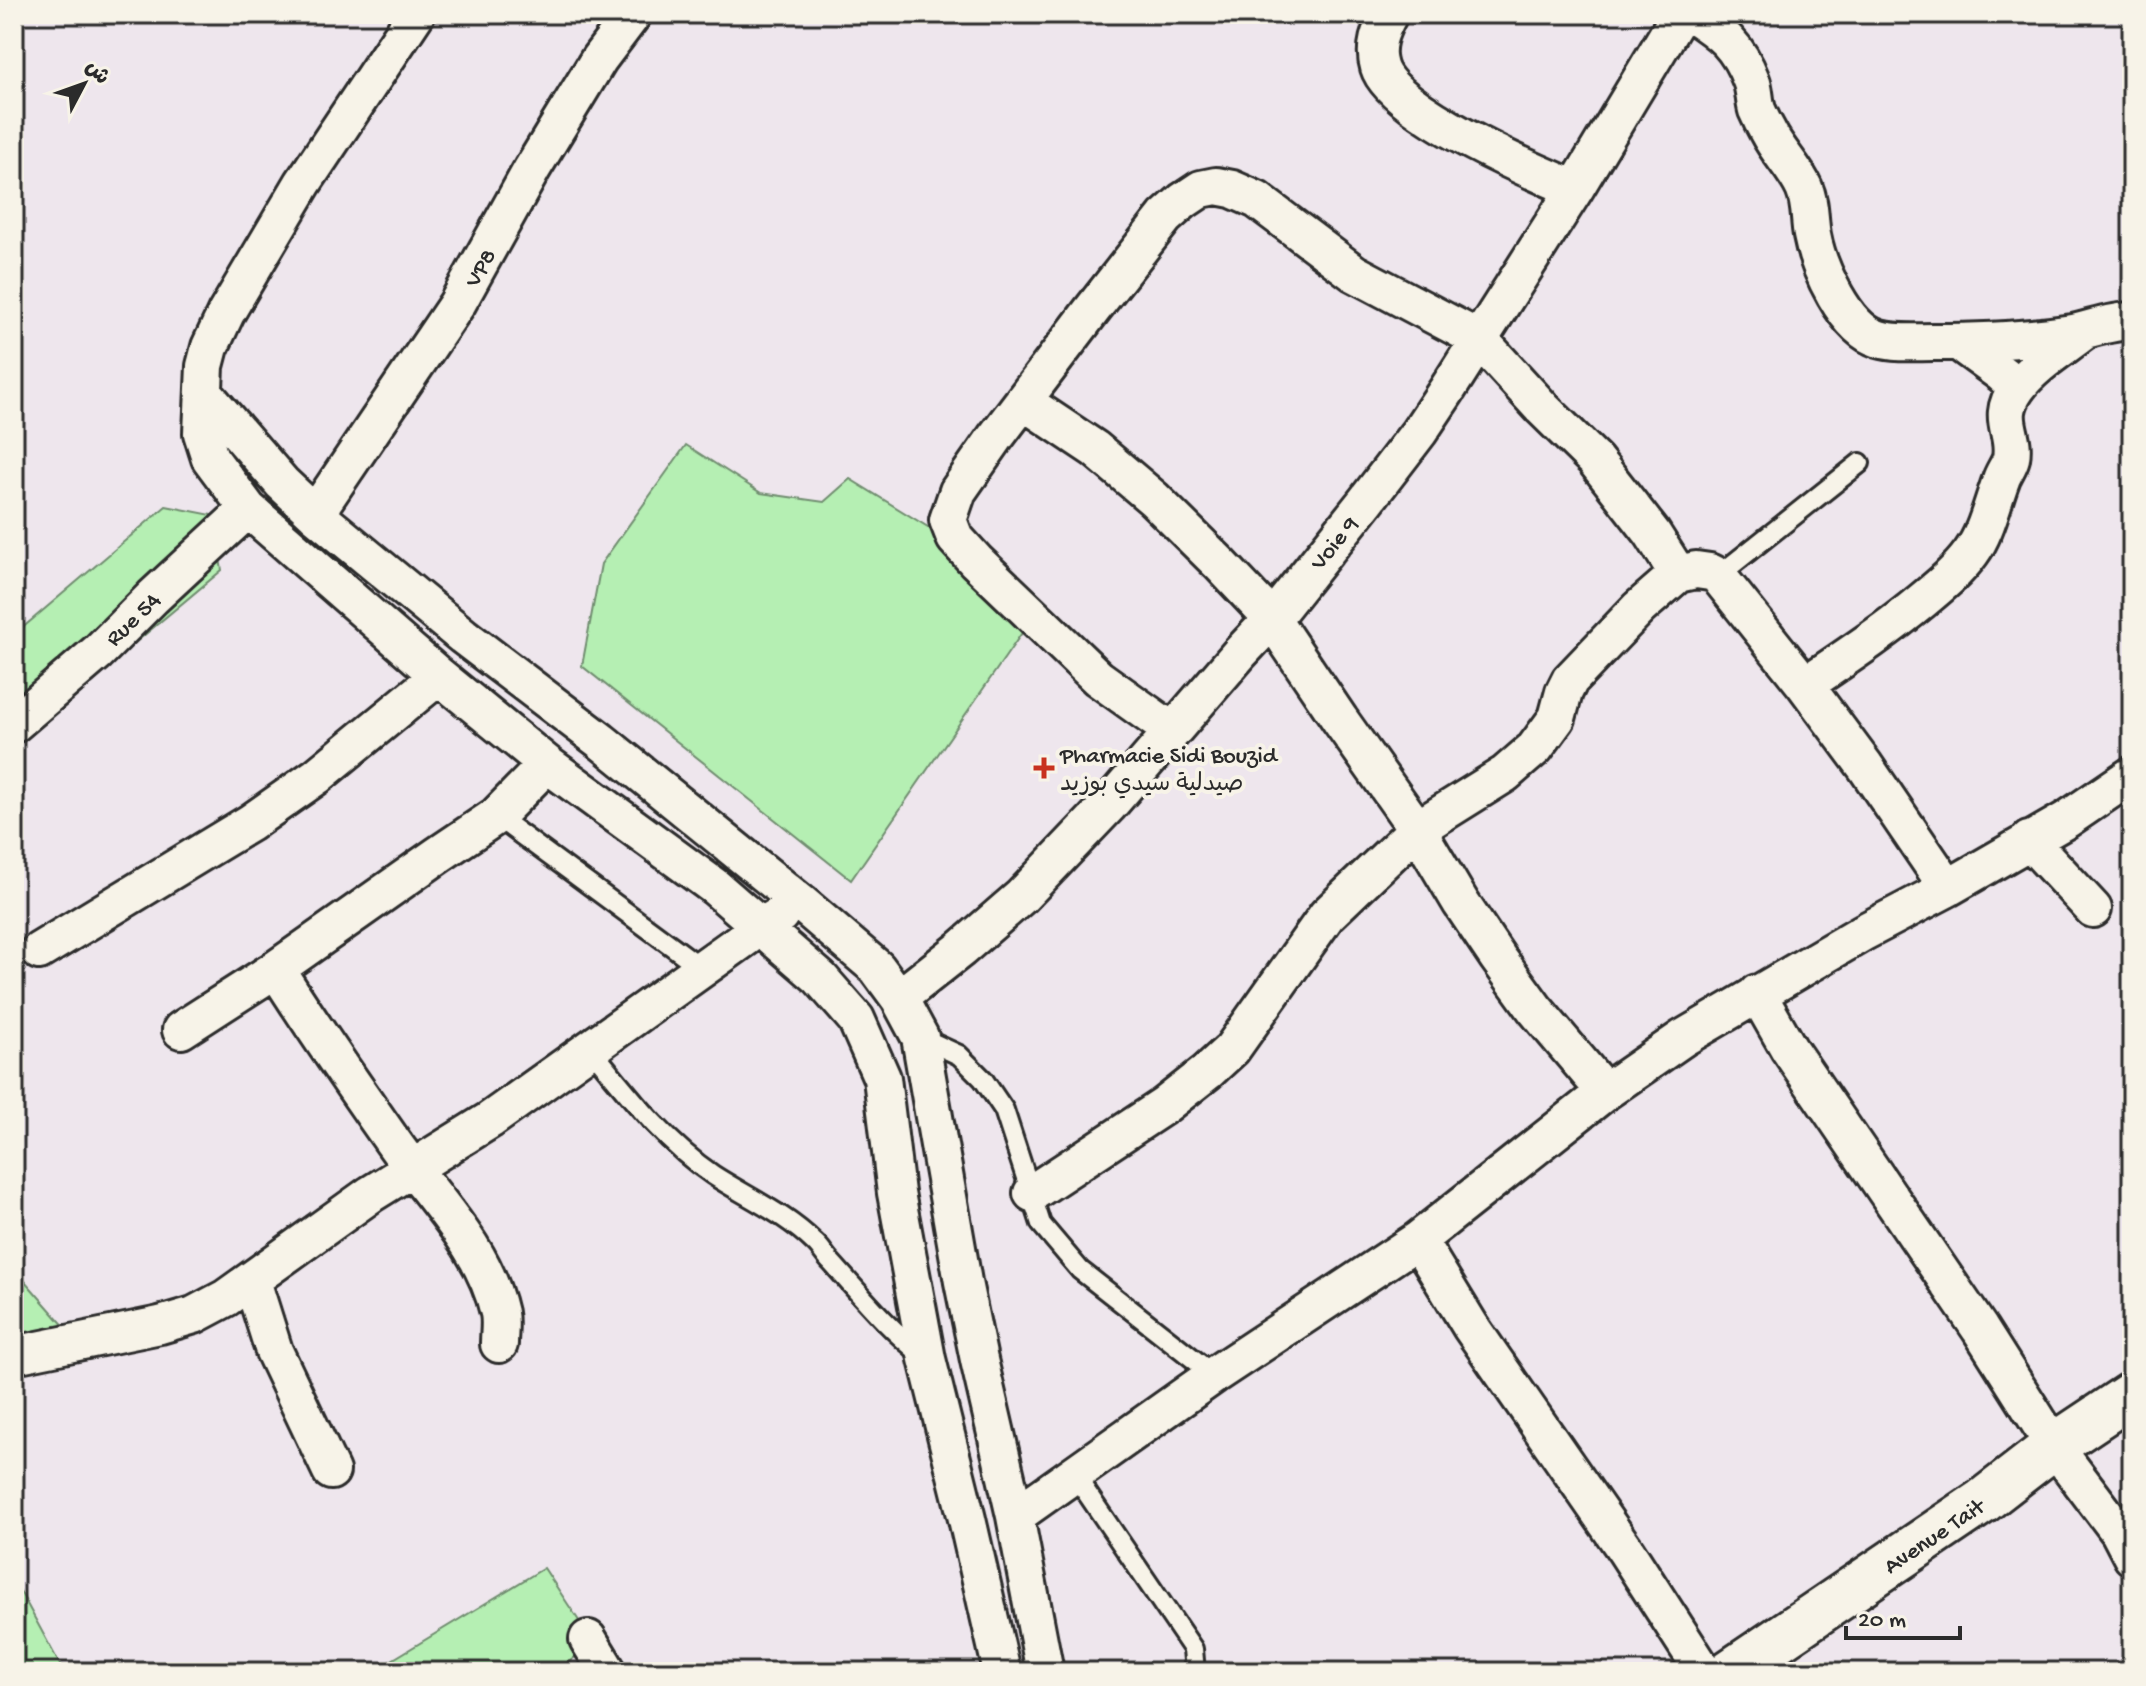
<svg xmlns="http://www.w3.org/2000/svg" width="2146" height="1686" viewBox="0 0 2146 1686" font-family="'Gochi Hand','Playpen Sans Arabic',sans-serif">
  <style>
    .park { fill: #b5efb3; stroke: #708d6f; stroke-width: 2 }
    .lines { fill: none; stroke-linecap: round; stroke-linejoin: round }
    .lane-casing { stroke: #2b2b2b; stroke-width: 24 }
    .street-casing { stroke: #2b2b2b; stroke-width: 42 }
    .secondary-casing { stroke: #2b2b2b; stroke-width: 50 }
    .lane { stroke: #f7f3e8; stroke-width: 18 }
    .street { stroke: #f7f3e8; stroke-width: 36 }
    .secondary { stroke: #f7f3e8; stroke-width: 44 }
    .poi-dot { fill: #c8321e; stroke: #f7f3e8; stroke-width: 3 }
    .labels { text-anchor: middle; stroke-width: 8; stroke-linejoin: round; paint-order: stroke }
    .street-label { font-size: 24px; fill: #2b2b2b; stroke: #f7f3e8 }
    .poi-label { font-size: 24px; fill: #2b2b2b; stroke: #f7f3e8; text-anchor: start }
  </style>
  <rect width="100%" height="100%" fill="#eee6ed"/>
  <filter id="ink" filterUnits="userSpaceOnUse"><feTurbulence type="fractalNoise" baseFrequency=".0125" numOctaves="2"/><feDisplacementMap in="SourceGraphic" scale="16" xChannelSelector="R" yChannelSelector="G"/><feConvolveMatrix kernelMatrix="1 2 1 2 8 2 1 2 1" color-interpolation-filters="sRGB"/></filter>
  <g filter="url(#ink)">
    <path class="park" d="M 686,445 L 761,493 L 824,502 L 850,479 L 936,532 L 1026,627 L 851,880 L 582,666 L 601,564 Z
      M 166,506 L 212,515 L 222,570 L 14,744 L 14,635 Z
      M 24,1280 L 80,1344 L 14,1373 L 14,1284 Z
      M 544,1568 L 593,1642 L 557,1672 L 372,1672 Z
      M 14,1580 L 64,1672 L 14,1672 Z"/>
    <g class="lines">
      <g class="lane-casing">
        <path id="lane" d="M 1718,576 L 1860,463
          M 496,816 L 703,969
          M 920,1037 L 959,1055 L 983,1079 L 1004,1110 L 1041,1224 L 1080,1270 L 1214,1375
          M 590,1048 C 627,1093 664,1142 713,1175 C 747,1197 786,1214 815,1243 C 821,1248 825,1256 831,1262 C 861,1295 889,1330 925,1357
          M 1074,1474 L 1193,1649 L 1195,1672"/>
      </g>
      <g class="street-casing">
        <path id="street" d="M 416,14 L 303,183 L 226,313 L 210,347 L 205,366 L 202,433 L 210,458 L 248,509 L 439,676 L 547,764 L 715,887 L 820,978 L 856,1019 L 882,1078 L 896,1193 L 927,1359 L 967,1519 L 1002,1672
          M 1389,14 C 1380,31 1373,47 1379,67 C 1392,111 1532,171 1575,189
          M 1692,14 C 1722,33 1738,46 1751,80 C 1755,90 1754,100 1757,110 C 1760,117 1764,125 1768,132 C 1778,152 1795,168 1804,188 C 1811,204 1809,219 1812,235 C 1818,267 1845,329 1879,339 C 1896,344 1916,342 1933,342 C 1978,342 2028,340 2073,333 C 2092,329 2112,321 2132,321
          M 1958,342 L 2002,374 L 2017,388
          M 204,393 L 282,483 L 315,514 L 463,636 L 601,741 L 801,903 L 877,968 L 899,998 L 920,1037 L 963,1282 L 979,1360 L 1015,1516 L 1045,1672
          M 1023,401 L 1095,449 L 1154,499 L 1221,565 L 1272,619 L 1340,720 L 1417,829 L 1461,903 L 1498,958 L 1535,1009 L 1605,1092
          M 315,514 L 457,304 L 532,169 L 599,59 L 633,14
          M 1805,685 C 1845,658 1886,631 1923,600 C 1940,586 1958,571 1971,553 C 1986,533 1992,504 2001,480 C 2003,473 2009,466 2011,458 C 2016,432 1995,419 2017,388 C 2033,366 2060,350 2082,333
          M 14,724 L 98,652 L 153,597 L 248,509
          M 1172,731 L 1098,678 L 976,561 L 955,538 L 948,520 L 958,491 L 995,438 L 1092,310 L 1165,217 L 1183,201 L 1201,189 L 1216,186 L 1232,189 L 1257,200 L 1354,273 L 1479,339 L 1542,408 L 1595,460 L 1652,533 L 1678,574
          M 2029,840 L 2093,909
          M 39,951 L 250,823 L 317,776 L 439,676
          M 276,969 C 313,1028 353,1085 393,1142 C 431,1197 484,1246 499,1313 C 501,1323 499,1334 499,1344
          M 1757,993 L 1789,1049 L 1980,1329 L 2054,1446 L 2119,1532 L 2132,1557
          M 899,998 L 961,949 L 1022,896 L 1109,805 L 1240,653 L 1272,619 L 1366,501 L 1419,432 L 1447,390 L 1575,189 L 1680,14
          M 181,1030 L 276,969 L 438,855 L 496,816 L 547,764
          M 1032,1193 L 1164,1106 L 1207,1072 L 1232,1049 L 1327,915 L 1417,829 L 1505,774 L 1535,748 L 1557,718 L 1564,692 L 1570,680 L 1639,608 L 1678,574 L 1696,570 L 1710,572 L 1718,576 L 1805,685 L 1865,766 L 1948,888
          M 1418,1240 L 1471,1327 L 1626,1551 L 1704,1672
          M 252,1281 L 274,1351 L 331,1471
          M 14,1355 L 160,1325 L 194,1315 L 226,1298 L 371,1194 L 490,1120 L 762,926 L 780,915
          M 1015,1516 L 1214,1375 L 1418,1240 L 1605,1092 L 1683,1038 L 1864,932 L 1948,888 L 2066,820 L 2132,775
          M 588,1639 L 608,1672"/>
      </g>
      <g class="secondary-casing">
        <path id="secondary" d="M 1730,1672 L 1983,1501 L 2054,1446 L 2132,1394"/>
      </g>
      <use href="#lane" class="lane"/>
      <use href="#street" class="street"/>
      <use href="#secondary" class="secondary"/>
    </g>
  </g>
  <path class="poi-dot" d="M1040 756h8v8h8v8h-8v8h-8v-8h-8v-8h8z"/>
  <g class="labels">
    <g class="street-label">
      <text transform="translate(479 267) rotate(-60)" y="8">VP8</text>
      <text transform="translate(1333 542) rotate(-51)" y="8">Voie 9</text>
      <text transform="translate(132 618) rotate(-44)" y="8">Rue 54</text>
      <text transform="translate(1933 1535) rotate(-34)" y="8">Avenue Tait</text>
    </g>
    <g class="poi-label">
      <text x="1060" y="762">Pharmacie Sidi Bouzid<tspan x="1060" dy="28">صيدلية سيدي بوزيد</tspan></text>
    </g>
  </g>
  <rect width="2146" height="1686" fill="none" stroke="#f7f3e8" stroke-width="48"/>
  <rect x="24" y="24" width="2098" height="1638" fill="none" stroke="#2b2b2b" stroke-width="3" filter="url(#ink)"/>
  <g transform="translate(84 84) rotate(49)" stroke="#f7f3e8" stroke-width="6" paint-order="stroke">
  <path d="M0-6L14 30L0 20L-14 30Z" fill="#2b2b2b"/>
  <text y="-12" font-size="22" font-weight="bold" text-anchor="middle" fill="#2b2b2b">ش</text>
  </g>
  <path d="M1846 1626v12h114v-12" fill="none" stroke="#2b2b2b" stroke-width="4"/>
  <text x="1858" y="1626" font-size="24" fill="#2b2b2b" stroke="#f7f3e8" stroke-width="6" paint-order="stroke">20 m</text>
</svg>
